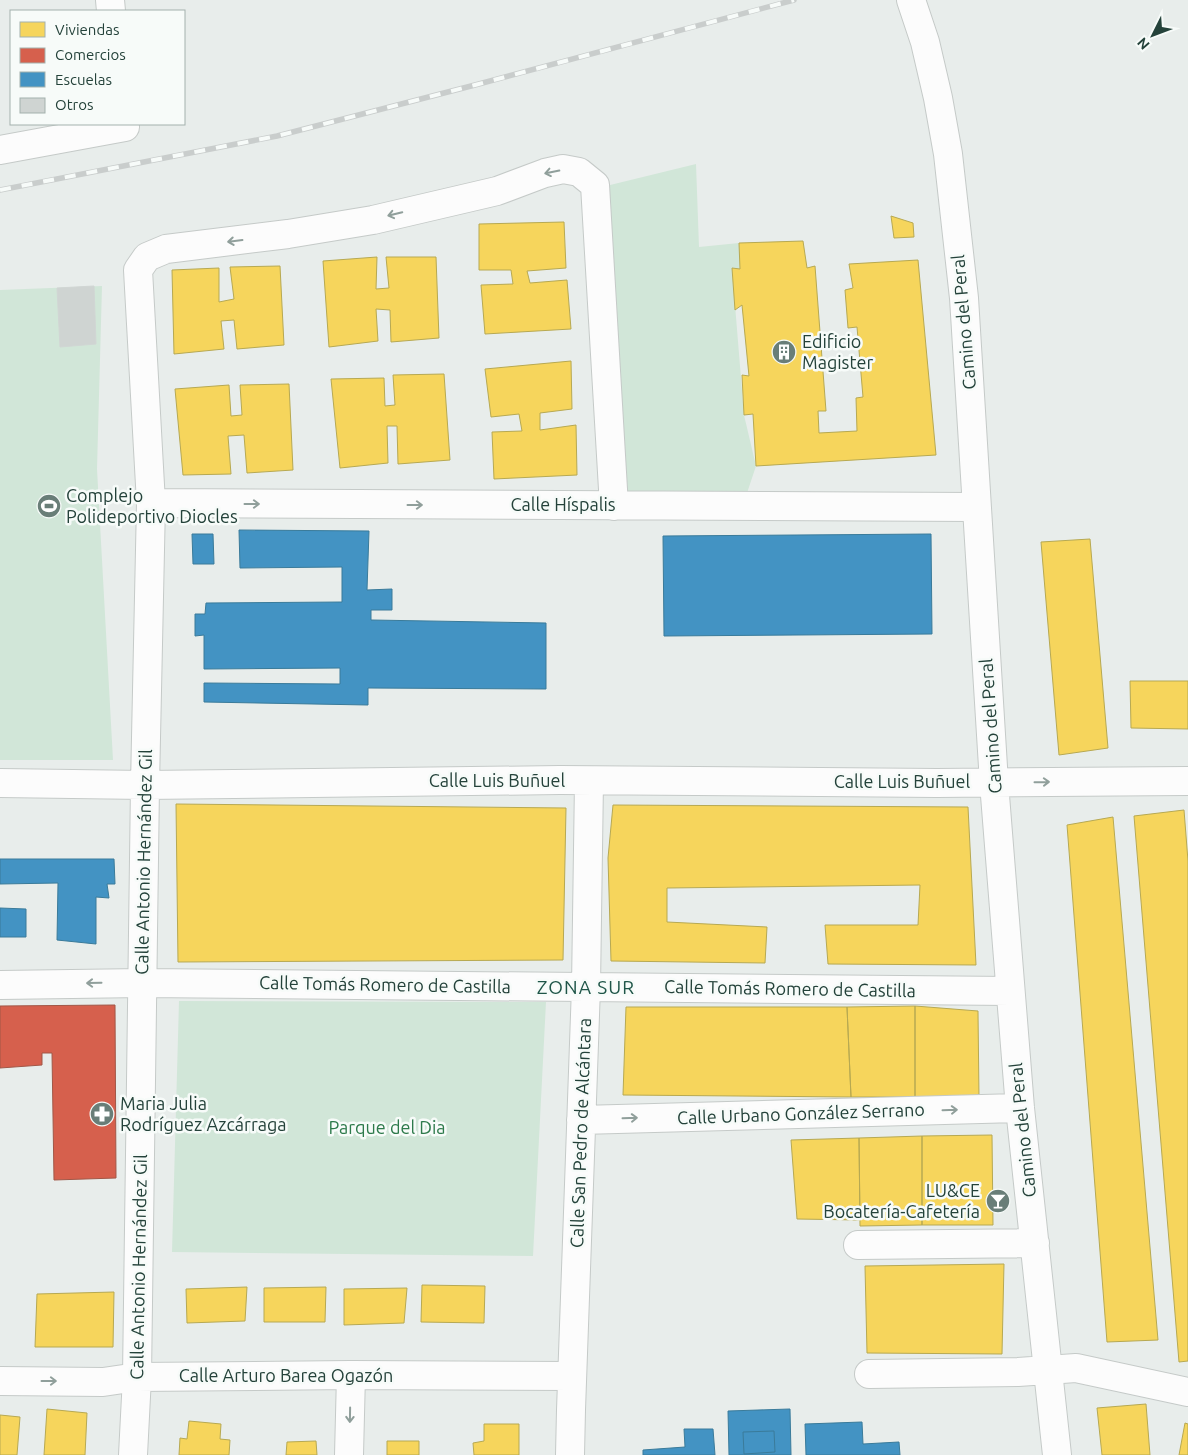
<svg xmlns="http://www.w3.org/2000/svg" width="1188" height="1455" viewBox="0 0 1188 1455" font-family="Ubuntu,sans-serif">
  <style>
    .green { fill: #d1e6d8 }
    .homes { fill: #f6d55c; stroke: #b7a952 }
    .shops { fill: #d6604d; stroke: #a15747 }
    .schools { fill: #4393c3; stroke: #3a7b9a }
    .building { fill: #cfd4d2; stroke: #d1d6d4 }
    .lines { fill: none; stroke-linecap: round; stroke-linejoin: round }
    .minor-casing { stroke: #c5cac8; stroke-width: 30 }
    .minor { stroke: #fcfcfc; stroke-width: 28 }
    .rail-casing { stroke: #c9cdcc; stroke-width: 5.5 }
    .rail { stroke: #f7fbf9; stroke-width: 4; stroke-dasharray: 11; stroke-linecap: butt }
    .oneway { stroke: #909f9b }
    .labels { text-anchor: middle; stroke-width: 5; stroke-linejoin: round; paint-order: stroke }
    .street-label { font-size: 18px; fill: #24423a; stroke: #f7fbf9 }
    .poi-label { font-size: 18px; fill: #24423a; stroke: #f7fbf9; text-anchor: start }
    .park-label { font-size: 18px; fill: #2d7a4b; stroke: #f7fbf9 }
    .neighbourhood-label { font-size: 19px; letter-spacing: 1px; fill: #1f5548; stroke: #f7fbf9 }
  </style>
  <rect width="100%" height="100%" fill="#e8edeb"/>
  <path class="green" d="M 696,164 L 699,247 L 739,243 L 740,269 L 732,268 L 744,415 L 756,466 L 747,493 L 628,495 L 606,186 Z
    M 102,286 L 97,469 L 113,760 L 0,760 L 0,290 Z
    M 179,1001 L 546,1002 L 533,1256 L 172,1252 Z"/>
  <path class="homes" d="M 891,216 L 913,223 L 914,237 L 894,238 Z
    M 564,222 L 566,268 L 527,271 L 530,283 L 567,280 L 571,329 L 485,334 L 481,285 L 513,284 L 511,270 L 479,270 L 479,224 Z
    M 803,241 L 807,268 L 815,266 L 826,411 L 818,411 L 819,433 L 857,431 L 856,398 L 863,397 L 857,327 L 848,328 L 845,290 L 853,288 L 849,264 L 918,260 L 936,455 L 756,466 L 753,414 L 744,415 L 742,375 L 749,376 L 742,305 L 735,310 L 732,268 L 740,269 L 739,243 Z
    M 377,257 L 376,289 L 389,288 L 386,257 L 436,257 L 439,338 L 391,342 L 390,310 L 376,309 L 378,341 L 329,347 L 323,261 Z
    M 280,266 L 284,345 L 237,349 L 234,320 L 221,321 L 224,349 L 174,354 L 172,270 L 219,268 L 219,302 L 234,299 L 230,267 Z
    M 571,361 L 572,409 L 540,413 L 540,430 L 576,425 L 577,475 L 494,479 L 492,432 L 522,431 L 519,414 L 491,417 L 485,369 Z
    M 444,374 L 450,460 L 398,464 L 397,426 L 387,426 L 388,463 L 340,468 L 331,379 L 384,378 L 385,406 L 395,405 L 393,375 Z
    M 289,384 L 293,470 L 247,473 L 244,435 L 228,436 L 231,474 L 183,475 L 175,389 L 229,385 L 231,416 L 242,415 L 240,385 Z
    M 1090,539 L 1108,748 L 1059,755 L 1041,542 Z
    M 1130,681 L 1188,681 L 1188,729 L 1131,728 Z
    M 176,804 L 566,808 L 563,960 L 178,962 Z
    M 613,805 L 968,807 L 976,965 L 828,964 L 825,925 L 918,925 L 920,885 L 667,888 L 667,922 L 767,927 L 765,963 L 611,961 L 608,858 Z
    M 1184,810 L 1188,861 L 1188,1361 L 1179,1362 L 1134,816 Z
    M 1113,817 L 1158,1340 L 1107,1342 L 1067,825 Z
    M 915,1006 L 978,1011 L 979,1098 L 915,1097 Z
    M 915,1006 L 915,1097 L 851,1097 L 847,1007 Z
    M 626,1007 L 847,1007 L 851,1097 L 623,1095 Z
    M 992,1135 L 993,1225 L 922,1225 L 922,1136 Z
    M 922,1136 L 922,1225 L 860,1226 L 859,1138 Z
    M 859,1138 L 860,1220 L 797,1219 L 791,1140 Z
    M 1004,1264 L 1002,1354 L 867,1353 L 865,1266 Z
    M 422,1285 L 485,1286 L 484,1323 L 421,1322 Z
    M 247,1287 L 245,1321 L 187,1323 L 186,1289 Z
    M 326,1287 L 325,1322 L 264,1322 L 264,1288 Z
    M 407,1288 L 404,1323 L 344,1325 L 344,1289 Z
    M 114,1292 L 113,1347 L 35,1347 L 37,1294 Z
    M 1146,1404 L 1150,1455 L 1102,1455 L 1097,1408 Z
    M 47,1409 L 87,1413 L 85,1455 L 44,1455 Z
    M 0,1415 L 20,1417 L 17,1455 L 0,1455 Z
    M 189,1421 L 221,1424 L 220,1439 L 230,1440 L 229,1455 L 179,1455 L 180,1438 L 187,1439 Z
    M 1185,1423 L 1188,1424 L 1188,1455 L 1179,1455 Z
    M 484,1424 L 519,1424 L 519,1455 L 474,1455 L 473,1443 L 484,1441 Z
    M 316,1441 L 317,1455 L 286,1455 L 287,1442 Z
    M 387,1441 L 419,1441 L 419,1455 L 387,1455 Z"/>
  <path class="shops" d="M 115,1005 L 116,1178 L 54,1180 L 52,1053 L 42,1053 L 42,1065 L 0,1068 L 0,1006 Z"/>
  <path class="schools" d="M 239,530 L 369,531 L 367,590 L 392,589 L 392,610 L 371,610 L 371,620 L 546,623 L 546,689 L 368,688 L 368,705 L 204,702 L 204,683 L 340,684 L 340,668 L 204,669 L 204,635 L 195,636 L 195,614 L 205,614 L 206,603 L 342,602 L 342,567 L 240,568 Z
    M 192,534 L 213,534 L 214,564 L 193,564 Z
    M 931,534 L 932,634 L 664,636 L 663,536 Z
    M 0,859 L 114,859 L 115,884 L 107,884 L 109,898 L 96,897 L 96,944 L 57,940 L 58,883 L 0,884 Z
    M 0,908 L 26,909 L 26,937 L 0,937 Z
    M 790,1409 L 791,1455 L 729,1455 L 728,1411 Z
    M 862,1422 L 863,1444 L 899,1442 L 900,1455 L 806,1455 L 805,1424 Z
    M 684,1429 L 713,1429 L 715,1455 L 643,1455 L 643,1450 L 685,1447 Z
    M 774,1431 L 775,1452 L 744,1454 L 743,1432 Z"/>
  <path class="building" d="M 94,286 L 96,344 L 60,347 L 57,288 Z"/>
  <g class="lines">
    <g class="minor-casing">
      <path id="minor" d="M 110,0 L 111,11
        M 911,0 L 925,42 L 938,98 L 948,154 L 964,298 L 994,783 L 1020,1108 L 1057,1455
        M 0,150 L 125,127 L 124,124
        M 151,503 L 976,507
        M 0,783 L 145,785 L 560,780 L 937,783 L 1188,781
        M 0,985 L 143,983 L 1010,991
        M 581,1120 L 1020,1108
        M 858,1245 L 1035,1243
        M 869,1374 L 1018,1372 L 1076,1368 L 1188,1392
        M 0,1381 L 103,1382 L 137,1377 L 351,1375 L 572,1376
        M 133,1455 L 137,1377 L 145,785 L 151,503 L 138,270 L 147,257 L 166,249 L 288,234 L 373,220 L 497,191 L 545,173 L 563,169 L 579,172 L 595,185 L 614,506
        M 349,1455 L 351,1375
        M 570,1455 L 571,1410 L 586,987 L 589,781"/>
    </g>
    <use href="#minor" class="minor"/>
    <g class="rail-casing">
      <path id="rail" d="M 0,190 L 277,136 L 475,85 L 794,0"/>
    </g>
    <use href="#rail" class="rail"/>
  </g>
  <defs><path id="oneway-shaft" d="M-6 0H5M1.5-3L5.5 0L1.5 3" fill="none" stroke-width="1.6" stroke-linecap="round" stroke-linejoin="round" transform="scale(1.25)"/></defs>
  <g class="oneway">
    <use href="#oneway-shaft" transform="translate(552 172) rotate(169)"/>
    <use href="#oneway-shaft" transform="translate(395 214) rotate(166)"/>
    <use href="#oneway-shaft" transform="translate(235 241) rotate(173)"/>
    <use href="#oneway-shaft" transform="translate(252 504)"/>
    <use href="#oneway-shaft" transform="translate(415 505)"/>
    <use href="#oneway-shaft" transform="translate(1042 782) rotate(-1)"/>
    <use href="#oneway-shaft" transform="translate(94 983) rotate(179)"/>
    <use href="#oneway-shaft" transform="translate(950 1110) rotate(-2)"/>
    <use href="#oneway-shaft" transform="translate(630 1118) rotate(-2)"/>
    <use href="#oneway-shaft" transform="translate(49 1381)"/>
    <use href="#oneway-shaft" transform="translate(350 1415) rotate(91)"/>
  </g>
  <defs>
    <g id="building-disc" transform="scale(1.25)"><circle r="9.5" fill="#697e78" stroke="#f7fbf9"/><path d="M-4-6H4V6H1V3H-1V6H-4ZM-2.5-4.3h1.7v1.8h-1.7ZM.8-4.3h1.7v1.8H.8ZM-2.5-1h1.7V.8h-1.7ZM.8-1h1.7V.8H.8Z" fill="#fff"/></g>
    <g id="stadium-disc" transform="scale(1.25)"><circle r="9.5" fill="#697e78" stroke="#f7fbf9"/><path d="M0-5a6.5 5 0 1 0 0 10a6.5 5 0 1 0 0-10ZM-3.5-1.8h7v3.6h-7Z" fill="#fff"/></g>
    <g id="pharmacy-disc" transform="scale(1.25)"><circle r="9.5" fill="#697e78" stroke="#f7fbf9"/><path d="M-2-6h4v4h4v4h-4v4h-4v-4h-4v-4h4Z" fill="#fff"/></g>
    <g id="bar-disc" transform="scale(1.25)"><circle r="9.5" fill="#697e78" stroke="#f7fbf9"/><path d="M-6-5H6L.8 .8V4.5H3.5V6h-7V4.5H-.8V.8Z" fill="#fff"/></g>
  </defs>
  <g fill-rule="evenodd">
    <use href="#building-disc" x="784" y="352"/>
    <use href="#stadium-disc" x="49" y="506"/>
    <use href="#pharmacy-disc" x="102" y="1114"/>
    <use href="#bar-disc" x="998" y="1201"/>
  </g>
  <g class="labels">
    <g class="street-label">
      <text transform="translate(964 322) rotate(-95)" y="6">Camino del Peral</text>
      <text x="563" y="511">Calle Híspalis</text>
      <text transform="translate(991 726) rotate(-94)" y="6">Camino del Peral</text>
      <text x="497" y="787">Calle Luis Buñuel</text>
      <text x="902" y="788">Calle Luis Buñuel</text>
      <text transform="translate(144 862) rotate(-89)" y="6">Calle Antonio Hernández Gil</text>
      <text transform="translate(385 985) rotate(1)" y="6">Calle Tomás Romero de Castilla</text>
      <text transform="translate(790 989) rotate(1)" y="6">Calle Tomás Romero de Castilla</text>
      <text transform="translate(801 1114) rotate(-2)" y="6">Calle Urbano González Serrano</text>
      <text transform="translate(1023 1130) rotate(-96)" y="6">Camino del Peral</text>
      <text transform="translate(581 1133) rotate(-88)" y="6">Calle San Pedro de Alcántara</text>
      <text transform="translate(139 1267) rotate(-89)" y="6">Calle Antonio Hernández Gil</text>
      <text x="286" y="1382">Calle Arturo Barea Ogazón</text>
    </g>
    <g class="poi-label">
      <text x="802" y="348">Edificio<tspan x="802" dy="21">Magister</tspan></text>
      <text x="66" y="502">Complejo<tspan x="66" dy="21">Polideportivo Diocles</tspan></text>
      <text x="120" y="1110">Maria Julia<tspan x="120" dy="21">Rodríguez Azcárraga</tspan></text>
      <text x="980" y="1197" text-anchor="end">LU&amp;CE<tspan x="980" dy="21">Bocatería-Cafetería</tspan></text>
    </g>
    <g class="park-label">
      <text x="387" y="1134">Parque del Dia</text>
    </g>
    <g class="neighbourhood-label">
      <text x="586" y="994">ZONA SUR</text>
    </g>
  </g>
  <rect x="10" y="10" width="175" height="115" fill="#f7fbf9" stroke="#a3b1ad"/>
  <rect x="20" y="22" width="25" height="15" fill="#f6d55c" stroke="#a3b1ad"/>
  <text x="55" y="35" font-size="15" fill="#24423a">Viviendas</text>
  <rect x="20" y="48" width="25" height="15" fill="#d6604d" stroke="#a3b1ad"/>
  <text x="55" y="60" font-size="15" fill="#24423a">Comercios</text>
  <rect x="20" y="72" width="25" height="15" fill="#4393c3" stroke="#a3b1ad"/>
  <text x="55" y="85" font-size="15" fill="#24423a">Escuelas</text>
  <rect x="20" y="98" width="25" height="15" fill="#cfd4d2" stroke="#a3b1ad"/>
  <text x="55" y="110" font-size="15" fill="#24423a">Otros</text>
  <g transform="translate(1153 35) rotate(228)" stroke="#f7fbf9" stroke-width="4" paint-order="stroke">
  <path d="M0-4L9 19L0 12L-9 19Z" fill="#24423a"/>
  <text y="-8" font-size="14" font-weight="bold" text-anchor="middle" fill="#24423a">N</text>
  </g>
</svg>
